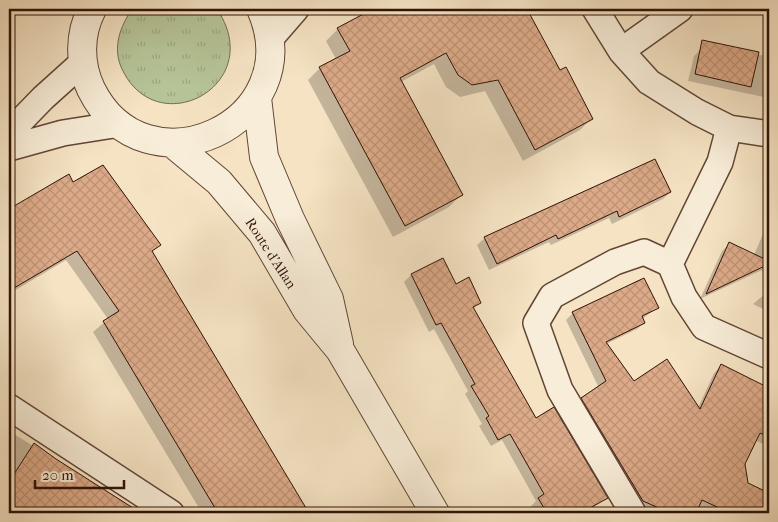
<svg xmlns="http://www.w3.org/2000/svg" width="778" height="522" viewBox="0 0 778 522" font-family="'IM FELL French Canon',serif">
  <style>
    .grass { fill: url(#grass-tufts); stroke: #736c4f }
    .shadow { fill: #0003 }
    .building { fill: url(#building-cross-hatch); stroke: #301206 }
    .lines { fill: none; stroke-linecap: round; stroke-linejoin: round }
    .minor-casing { stroke: #614635; stroke-width: 28 }
    .tertiary-casing { stroke: #614635; stroke-width: 30 }
    .minor { stroke: #f8edd8; stroke-width: 25 }
    .tertiary { stroke: #f8edd8; stroke-width: 28 }
    .labels { text-anchor: middle; stroke-width: 4.5; stroke-linejoin: round; paint-order: stroke }
    .street-label { font-size: 14px; fill: #301206; stroke: #f8edd8 }
  </style>
  <defs>
    <pattern id="grass-tufts" width="24" height="20" patternUnits="userSpaceOnUse" patternTransform="scale(1.25)"><rect width="24" height="20" fill="#b6c598"/><path d="M3 7l-1-3M5 7V3M7 7l1-3M15 17l-1-3M17 17v-4M19 17l1-3" fill="none" stroke="#9da882"/></pattern>
    <pattern id="building-cross-hatch" width="8" height="8" patternUnits="userSpaceOnUse" patternTransform="scale(1.25)"><rect width="8" height="8" fill="#dcaa88"/><path d="M0 0l8 8M0 8l8-8" fill="none" stroke="#bd9174"/></pattern>
  </defs>
  <rect width="100%" height="100%" fill="#f5e3c3"/>
  <filter id="stains"><feTurbulence type="fractalNoise" baseFrequency=".004" numOctaves="4"/><feColorMatrix values="0 0 0 0 .2 0 0 0 0 .09 0 0 0 0 .02 0 0 0 .5 -.17"/></filter>
  <radialGradient id="worn" r=".72"><stop offset=".6" stop-color="#630" stop-opacity="0"/><stop offset="1" stop-color="#630" stop-opacity=".3"/></radialGradient>
  <path class="grass" d="M 132,9 L 217,9 C 268,85 157,144 122,69 C 112,48 120,27 132,9 Z"/>
  <path class="shadow" d="M 393,9 L 526,9 L 559,72 L 592,118 L 580,130 L 523,161 L 485,91 L 460,97 L 446,87 L 434,64 L 401,82 L 461,195 L 449,207 L 393,237 L 308,80 L 320,68 L 336,59 L 326,41 L 338,29 L 378,17 Z
    M 701,49 L 769,56 L 769,98 L 688,81 L 694,56 Z
    M 68,176 L 73,183 L 159,245 L 151,252 L 308,513 L 202,513 L 93,332 L 108,319 L 66,260 L 9,294 L 9,209 Z
    M 670,192 L 663,199 L 612,224 L 609,218 L 551,245 L 549,242 L 489,270 L 477,245 L 485,238 Z
    M 769,220 L 769,282 L 762,270 L 700,299 L 722,251 L 730,244 L 754,255 Z
    M 411,275 L 455,286 L 480,302 L 473,309 L 535,419 L 597,503 L 588,513 L 535,513 L 531,506 L 536,501 L 502,440 L 491,446 L 479,426 L 482,424 L 465,394 L 468,391 L 434,329 L 429,332 L 404,282 Z
    M 769,292 L 769,312 L 753,304 L 760,298 Z
    M 657,308 L 642,319 L 644,323 L 637,329 L 606,344 L 633,383 L 698,408 L 714,373 L 721,366 L 741,382 L 769,395 L 769,447 L 755,440 L 744,464 L 747,484 L 769,494 L 769,513 L 709,513 L 697,508 L 695,513 L 649,513 L 636,508 L 575,406 L 599,388 L 566,320 L 573,313 Z
    M 9,431 L 141,513 L 9,513 Z"/>
  <path class="building" d="M 373,9 L 527,9 L 560,70 L 566,67 L 593,119 L 535,150 L 498,80 L 472,85 L 458,75 L 446,53 L 400,78 L 463,195 L 405,226 L 319,67 L 350,51 L 337,28 Z
    M 702,40 L 759,52 L 751,87 L 695,74 Z
    M 655,159 L 671,192 L 619,217 L 617,211 L 558,239 L 556,235 L 497,264 L 484,237 Z
    M 103,165 L 161,245 L 152,251 L 309,513 L 218,513 L 103,321 L 119,311 L 77,251 L 9,291 L 9,209 L 69,174 L 73,182 Z
    M 729,242 L 769,261 L 769,264 L 706,294 Z
    M 443,258 L 456,284 L 469,277 L 481,303 L 473,307 L 536,418 L 554,407 L 608,498 L 581,513 L 547,513 L 538,498 L 544,494 L 510,434 L 498,440 L 486,418 L 489,416 L 471,386 L 475,384 L 441,323 L 436,325 L 411,274 Z
    M 644,278 L 659,308 L 642,316 L 645,323 L 606,342 L 634,381 L 667,359 L 700,409 L 721,364 L 769,388 L 769,437 L 760,433 L 745,464 L 748,483 L 769,493 L 769,513 L 730,513 L 702,500 L 696,513 L 670,513 L 643,501 L 581,398 L 606,381 L 572,312 Z
    M 34,443 L 56,459 L 141,513 L 9,513 L 9,482 Z"/>
  <g class="lines">
    <g class="minor-casing">
      <path id="minor" d="M 595,9 L 621,51 L 649,82 L 697,112 L 729,128 L 769,134
        M 270,39 L 296,9
        M 621,51 L 680,9
        M 9,133 L 43,98 L 83,62
        M 9,148 L 63,133 L 120,124
        M 670,264 L 720,162 L 729,128
        M 9,407 L 171,513
        M 633,513 L 560,390 L 536,323 L 552,296 L 615,262 L 644,252 L 670,264 L 684,297 L 704,327 L 769,356"/>
    </g>
    <g class="tertiary-casing">
      <path id="tertiary" d="M 92,9 C 79,34 79,64 91,89 C 145,199 311,123 261,9
        M 257,98 L 264,157 L 290,219 L 329,299 L 339,344
        M 172,143 L 219,182 L 262,233 L 307,310 L 340,350 L 435,513"/>
    </g>
    <use href="#minor" class="minor"/>
    <use href="#tertiary" class="tertiary"/>
  </g>
  <g class="labels">
    <g class="street-label">
      <text transform="translate(271 253) rotate(57)" y="5">Route d'Allan</text>
    </g>
  </g>
  <rect width="778" height="522" fill="none" stroke="#f5e3c3" stroke-width="30"/>
  <rect x="10" y="10" width="758" height="502" fill="none" stroke="#301206" stroke-width="2.5"/>
  <rect x="15" y="15" width="748" height="492" fill="none" stroke="#301206"/>
  <path d="M35 480v8h89v-8" fill="none" stroke="#301206" stroke-width="2.5"/>
  <text x="42" y="480" font-size="15" fill="#301206" stroke="#f8edd8" stroke-width="4" paint-order="stroke">20 m</text>
  <rect width="100%" height="100%" filter="url(#stains)"/>
  <rect width="100%" height="100%" fill="url(#worn)"/>
</svg>
